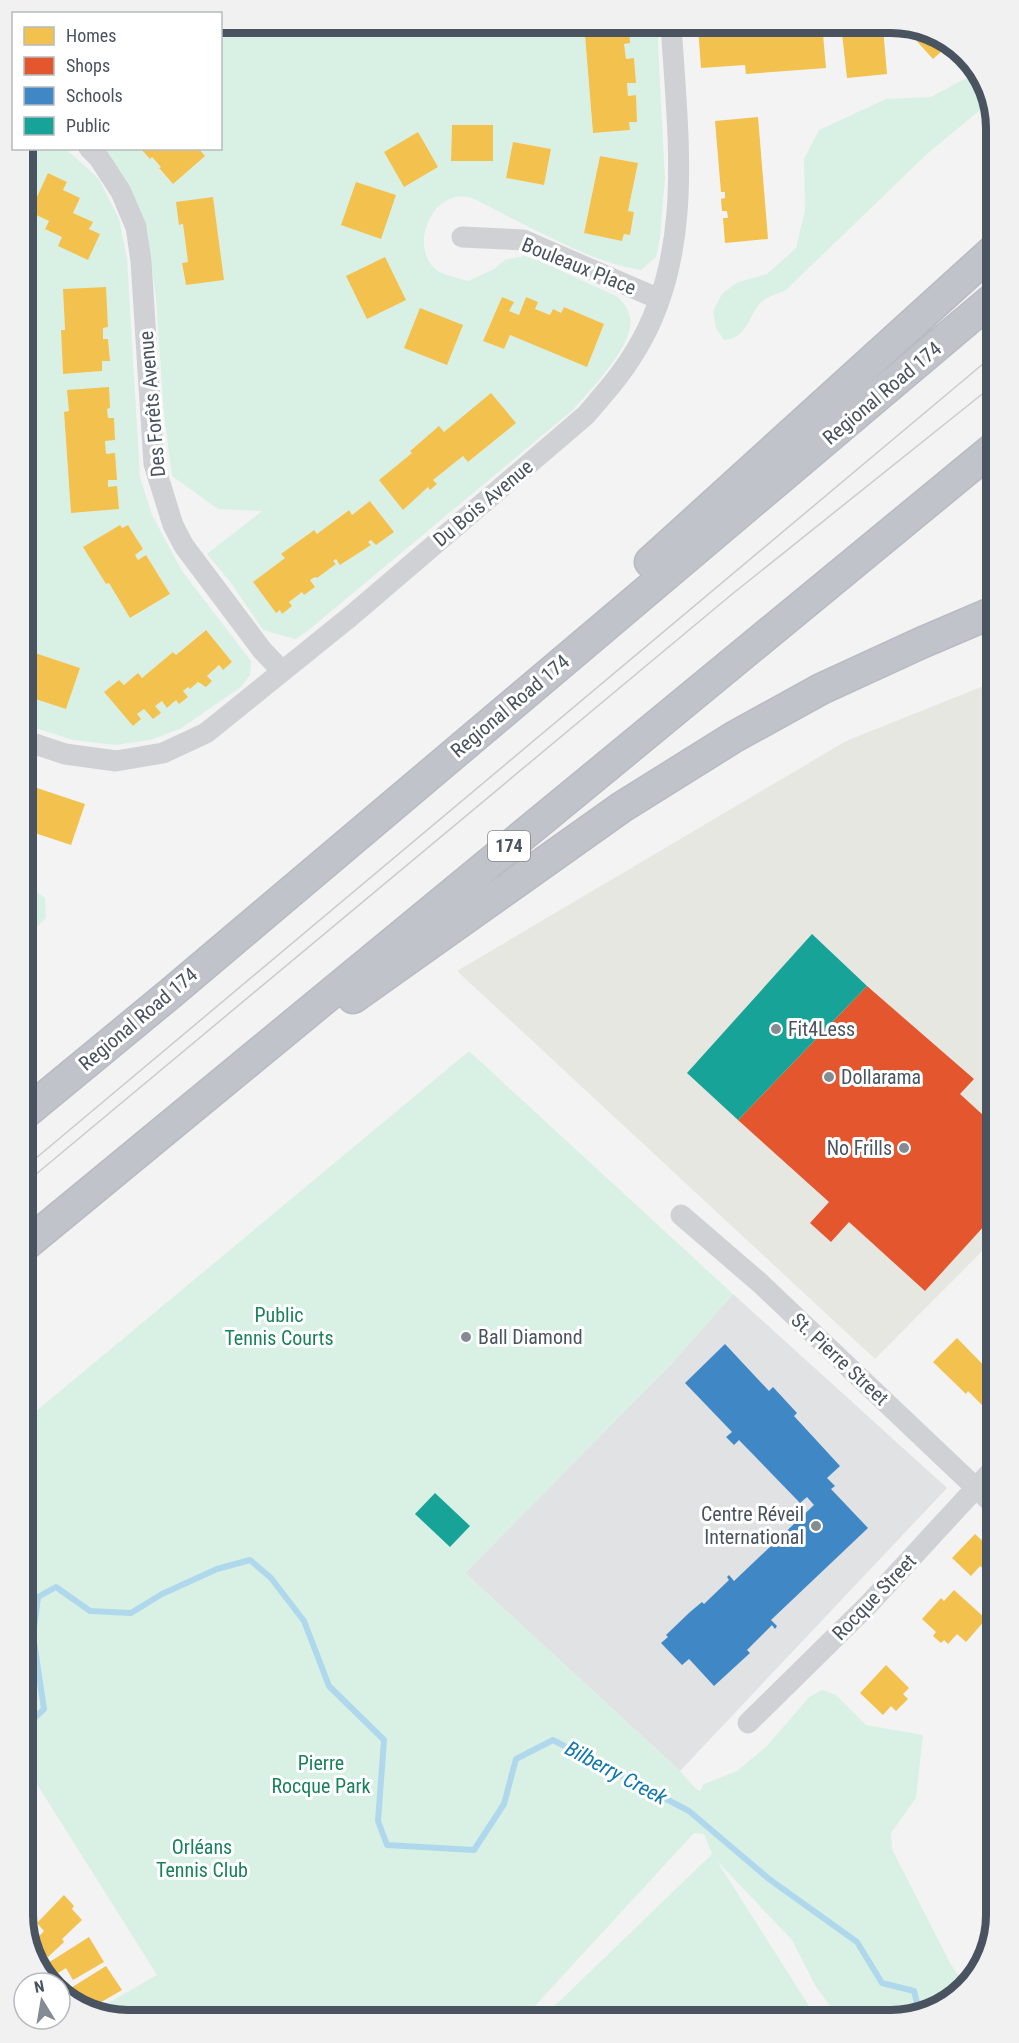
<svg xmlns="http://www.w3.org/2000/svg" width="1019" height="2043" viewBox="0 0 1019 2043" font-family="'Roboto Condensed',sans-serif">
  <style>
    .commercial { fill: #e7e7e2 }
    .education { fill: #e1e2e3 }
    .green { fill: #d9f1e5; fill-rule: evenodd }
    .homes { fill: #f2c14e }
    .shops { fill: #e4572e }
    .schools { fill: #3f88c5 }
    .public { fill: #17a398 }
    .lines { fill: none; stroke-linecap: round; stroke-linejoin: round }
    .stream { stroke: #afd8ed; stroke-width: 6 }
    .highway-casing { stroke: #b8bbc2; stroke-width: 33 }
    .minor { stroke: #cfd1d4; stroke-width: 21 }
    .highway { stroke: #c0c3c9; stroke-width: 30 }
    .tram { stroke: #c9cbcd; stroke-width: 1.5 }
    .poi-dot { fill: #858b93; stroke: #fff; stroke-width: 2 }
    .labels { text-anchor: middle; stroke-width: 6; stroke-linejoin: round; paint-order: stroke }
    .shield { fill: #fff; stroke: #808790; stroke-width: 1.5 }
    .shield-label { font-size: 18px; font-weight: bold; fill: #4a5360 }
    .street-label { font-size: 20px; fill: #4a5360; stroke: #fff }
    .poi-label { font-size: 20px; fill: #4a5360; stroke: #fff; text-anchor: start }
    .park-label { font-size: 20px; fill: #1a825b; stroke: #fff }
    .water-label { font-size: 21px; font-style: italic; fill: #1078ad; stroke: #fff }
    .rim { fill: none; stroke: #4a5360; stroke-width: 8 }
  </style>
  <rect width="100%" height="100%" fill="#f3f3f3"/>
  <path class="commercial" d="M 996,681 L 996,1237 L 875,1359 L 457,971 L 846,741 Z"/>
  <path class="education" d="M 733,1294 L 947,1488 L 680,1771 L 465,1573 L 673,1362 Z"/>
  <path class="green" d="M 221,23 L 584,23 L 593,133 L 630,130 L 629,122 L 637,121 L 636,95 L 628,96 L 627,83 L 636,82 L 634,59 L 626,59 L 624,44 L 630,43 L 629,23 L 657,23 L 665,178 L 660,239 L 656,257 L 641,270 C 596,263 550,237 509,217 C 499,212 477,199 468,197 C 430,190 408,250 438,271 C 446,276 459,278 468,281 L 494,269 L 505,260 L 524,256 L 540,261 L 618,297 C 624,303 628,309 630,317 C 636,344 590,390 573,410 L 305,633 L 295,639 L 263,630 L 231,583 L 207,554 L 262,511 L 218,509 L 172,476 L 164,415 L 156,300 L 147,227 L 128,184 L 103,149 L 140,149 L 150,159 L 152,157 L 161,167 L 159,169 L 173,184 L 198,149 L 220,148 ZM 452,125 L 493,125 L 493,161 L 451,161 ZM 418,133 L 404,186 L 384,152 ZM 513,142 L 551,149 L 544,185 L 506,178 ZM 600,156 L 638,163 L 628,211 L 634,212 L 630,235 L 624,234 L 622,241 L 584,232 ZM 213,197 L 224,280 L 186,285 L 182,263 L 188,262 L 183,224 L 179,225 ZM 502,297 L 513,302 L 509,311 L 519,315 L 526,297 L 535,309 L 550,315 L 553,310 L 561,313 L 564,307 L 604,324 L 587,366 L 510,335 L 504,349 L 483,341 ZM 516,423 L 469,462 L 463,456 L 433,480 L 437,484 L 430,490 L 428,487 L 403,509 L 379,480 L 412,453 L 410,450 L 439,427 L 444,432 ZM 371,501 L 393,532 L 376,545 L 371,540 L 368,542 L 370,545 L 341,565 L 336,559 L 333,561 L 335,565 L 317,578 L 315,577 L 310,580 L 315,587 L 304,595 L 302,592 L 289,602 L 292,606 L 282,613 L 280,610 L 276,613 L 253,582 L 285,558 L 282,554 L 313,530 L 317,534 L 348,510 L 352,515 Z
    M 975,71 L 989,88 L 991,101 L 927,154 L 786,290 C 779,293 770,296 764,300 C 748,312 749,339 724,340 L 716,328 L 713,311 L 722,294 L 736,283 L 767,274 L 796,248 L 805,210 L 804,159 L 819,130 L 886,99 L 931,97 L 972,75 Z
    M 23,149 L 66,149 L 99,179 L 119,219 L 127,258 L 140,477 L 152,515 L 182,571 L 251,661 L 250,675 L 241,687 L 180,729 L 150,740 L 116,745 L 73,740 L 23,724 L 23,695 L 66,709 L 80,668 L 23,649 ZM 48,173 L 67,182 L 63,190 L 80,199 L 73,213 L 92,222 L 89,229 L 100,234 L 45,229 L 49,221 L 30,212 ZM 105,287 L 108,327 L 103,328 L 103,339 L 108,339 L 110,360 L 102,361 L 102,371 L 63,374 L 61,331 L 65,330 L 63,289 ZM 68,390 L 110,408 L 107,409 L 108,418 L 114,418 L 115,440 L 105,441 L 106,454 L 115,454 L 116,480 L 108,480 L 108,487 L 117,487 L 118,509 L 71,513 L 64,412 L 69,411 ZM 120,525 L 122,528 L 128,525 L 143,549 L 135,555 L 138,560 L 146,555 L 170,594 L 131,618 L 109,583 L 106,584 L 84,547 ZM 205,630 L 232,662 L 223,670 L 219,665 L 207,676 L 211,681 L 201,685 L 198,682 L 190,689 L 188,687 L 183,691 L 187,697 L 179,703 L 176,700 L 167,708 L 162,701 L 155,706 L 161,713 L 153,719 L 144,709 L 137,714 L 141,719 L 133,726 L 104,692 L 119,680 L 124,685 L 138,673 L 142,678 L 173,652 L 176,655 Z
    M 23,882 L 45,898 L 46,918 L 23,939 Z
    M 469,1051 L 733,1294 L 673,1362 L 465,1573 L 680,1771 L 695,1788 L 700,1791 L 704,1784 L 737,1771 L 767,1746 L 809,1697 L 822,1690 L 836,1695 L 866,1725 L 923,1735 L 916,1798 L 891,1833 L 892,1849 L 950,1963 L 965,1985 L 931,2013 L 891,2020 L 840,2020 L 815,1985 L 792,1940 L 717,1861 L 818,2020 L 540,2020 L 712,1854 L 704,1834 L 694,1833 L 522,2020 L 122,2020 L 94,2011 L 157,1975 L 23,1762 L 23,1422 Z"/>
  <path class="homes" d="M 584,23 L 629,23 L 630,43 L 624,44 L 626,59 L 634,58 L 636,83 L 627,83 L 628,96 L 636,95 L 637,122 L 629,122 L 630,130 L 593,133 Z
    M 773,23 L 773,26 L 822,23 L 826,68 L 746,74 L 745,65 L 701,68 L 698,27 L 723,25 L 723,32 L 730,31 L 730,25 L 743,24 L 743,29 L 749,29 L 749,25 Z
    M 905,25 L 911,28 L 951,43 L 933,59 L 904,27 Z
    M 883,28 L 887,74 L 847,78 L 842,33 Z
    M 758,117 L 768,239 L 725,243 L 723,218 L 728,218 L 727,211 L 722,211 L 721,199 L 725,198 L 725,192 L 721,192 L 715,121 Z
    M 452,125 L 493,125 L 493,161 L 451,161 Z
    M 418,132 L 438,167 L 404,187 L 384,152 Z
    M 513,142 L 551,149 L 544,185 L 506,178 Z
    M 140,148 L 198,148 L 205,156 L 173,184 L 159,168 L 161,167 L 152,157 L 150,159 Z
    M 600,156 L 638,163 L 628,211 L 634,212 L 630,235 L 624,234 L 622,241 L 584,233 Z
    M 48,173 L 67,182 L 63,190 L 80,198 L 73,213 L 93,222 L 89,229 L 100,234 L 88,260 L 58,246 L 62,237 L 45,229 L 49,221 L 30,212 Z
    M 356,182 L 396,195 L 381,239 L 341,225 Z
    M 213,197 L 224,280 L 186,285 L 182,263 L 188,262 L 183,224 L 179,225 L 176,202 Z
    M 385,257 L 406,300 L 367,319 L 346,276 Z
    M 106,287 L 108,327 L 103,328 L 103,339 L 108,339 L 110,361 L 102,361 L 102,371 L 63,374 L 61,330 L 65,330 L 63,289 Z
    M 502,297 L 514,302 L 509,311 L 519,315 L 526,297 L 538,302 L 535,309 L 550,315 L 553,309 L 561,313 L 564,307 L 604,324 L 587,367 L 510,335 L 504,349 L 483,341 Z
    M 420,308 L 463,325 L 447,365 L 404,348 Z
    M 109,387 L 110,408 L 107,409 L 108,418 L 114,418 L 115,440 L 105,441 L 106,454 L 115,453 L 117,480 L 108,480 L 108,487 L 117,486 L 119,509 L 71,513 L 64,412 L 69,411 L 67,390 Z
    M 491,393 L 516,423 L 468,462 L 463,456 L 433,480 L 437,484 L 430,490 L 428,487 L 403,510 L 379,480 L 412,453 L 410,451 L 439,426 L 444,432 Z
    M 370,501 L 394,532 L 376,545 L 371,540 L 368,542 L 371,545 L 340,565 L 336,559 L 333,561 L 336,564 L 317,578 L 315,577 L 310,580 L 315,587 L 304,595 L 302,592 L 289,602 L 292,606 L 282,614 L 280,610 L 276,613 L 253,582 L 285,558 L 281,554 L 314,530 L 317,534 L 349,510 L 352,515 Z
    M 120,525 L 122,528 L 128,525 L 143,549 L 135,555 L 138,560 L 146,555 L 170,594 L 130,618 L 109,583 L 106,584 L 83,547 Z
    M 206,630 L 232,662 L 223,670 L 219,665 L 207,676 L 212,681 L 206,687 L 198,682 L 190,689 L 188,687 L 183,691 L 188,697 L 179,704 L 176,700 L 167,708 L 162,701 L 155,706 L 161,713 L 153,719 L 144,709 L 137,714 L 141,719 L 133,726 L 104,692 L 119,680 L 124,685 L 138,673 L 142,678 L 173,652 L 176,655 Z
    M 23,649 L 80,668 L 66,709 L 23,695 Z
    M 28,785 L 85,804 L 71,845 L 23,829 L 23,801 Z
    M 957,1338 L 996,1378 L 996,1392 L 983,1406 L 968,1391 L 966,1394 L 933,1362 Z
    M 975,1534 L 990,1548 L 987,1551 L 993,1557 L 983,1568 L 980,1566 L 971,1576 L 952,1558 Z
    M 954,1590 L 986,1619 L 966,1642 L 957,1634 L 948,1644 L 944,1640 L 941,1643 L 933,1636 L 936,1632 L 922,1619 L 941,1598 L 944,1601 Z
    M 886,1665 L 909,1688 L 903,1694 L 908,1699 L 896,1711 L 891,1706 L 883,1715 L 860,1693 Z
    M 64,1895 L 74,1906 L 72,1909 L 82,1920 L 62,1939 L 64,1942 L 48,1957 L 34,1942 L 44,1931 L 37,1923 Z
    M 89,1937 L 104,1962 L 73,1980 L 66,1968 L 55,1975 L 48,1963 Z
    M 106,1966 L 122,1990 L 91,2008 L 84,1996 L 73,2003 L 66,1991 Z"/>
  <path class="shops" d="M 867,986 L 974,1079 L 960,1094 L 996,1127 L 996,1213 L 925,1291 L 849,1222 L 831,1242 L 810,1223 L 829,1202 L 738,1120 Z"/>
  <path class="schools" d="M 725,1344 L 769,1391 L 773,1387 L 797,1413 L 794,1416 L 840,1466 L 827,1478 L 835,1486 L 831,1489 L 868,1528 L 771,1620 L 777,1626 L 775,1629 L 772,1625 L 747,1650 L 750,1653 L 714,1686 L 691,1661 L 689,1659 L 682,1665 L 661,1643 L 668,1637 L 666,1635 L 690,1612 L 702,1602 L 704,1604 L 729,1580 L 727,1577 L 729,1575 L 734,1581 L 814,1505 L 807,1497 L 800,1503 L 739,1440 L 734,1445 L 726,1437 L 732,1432 L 685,1383 Z"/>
  <path class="public" d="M 812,934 L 867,986 L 738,1120 L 687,1073 Z
    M 435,1493 L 470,1526 L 450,1547 L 415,1514 Z
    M 195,2008 L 232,2020 L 191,2020 Z"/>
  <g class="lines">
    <path class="stream" d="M 23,1729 L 44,1709 L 33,1635 L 38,1597 L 56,1587 L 90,1611 L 131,1613 L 162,1594 L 217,1569 L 250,1560 L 271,1578 L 304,1621 L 329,1686 L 384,1740 L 378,1821 L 387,1845 L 474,1850 L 504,1804 L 516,1759 L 553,1740 L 689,1811 L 769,1879 L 857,1942 L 882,1983 L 914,1991 L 920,2015"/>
    <g class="highway-casing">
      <path id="highway" d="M 650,562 L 996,248
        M 353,998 L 622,807 L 734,737 L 821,689 L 921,643 L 996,611
        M 23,1115 L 171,993 L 996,296
        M 23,1247 L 996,446"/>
    </g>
    <path class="minor" d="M 89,148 L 99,158 L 121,192 L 136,227 L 141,261 L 154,464 L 173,525 L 184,546 L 262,650 L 282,671
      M 462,237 L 523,240 L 659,299
      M 23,740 L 65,754 L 116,761 L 163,753 L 206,733 L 351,616 L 586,415 C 604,394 622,374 636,350 C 696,252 677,131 671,23
      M 681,1215 L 760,1283 L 996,1507
      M 748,1723 L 868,1605 L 996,1466"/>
    <use href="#highway" class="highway"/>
    <path class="tram" d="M 23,1169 L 996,353
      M 23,1185 L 731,595 L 996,383"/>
  </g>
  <g class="poi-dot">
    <circle cx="776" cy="1029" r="6"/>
    <circle cx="829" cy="1077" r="6"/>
    <circle cx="904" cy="1148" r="6"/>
    <circle cx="466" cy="1337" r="6"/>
    <circle cx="816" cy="1526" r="6"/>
  </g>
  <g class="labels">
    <rect class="shield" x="488" y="831" width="42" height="30" rx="4.5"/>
    <g class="shield-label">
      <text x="509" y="852">174</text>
    </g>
    <g class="street-label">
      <text transform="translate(579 266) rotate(22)" y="7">Bouleaux Place</text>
      <text transform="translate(882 393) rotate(-40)" y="7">Regional Road 174</text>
      <text transform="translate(152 404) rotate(-95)" y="7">Des Forêts Avenue</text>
      <text transform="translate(483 503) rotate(-40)" y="7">Du Bois Avenue</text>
      <text transform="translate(510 706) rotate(-40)" y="7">Regional Road 174</text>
      <text transform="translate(138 1019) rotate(-40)" y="7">Regional Road 174</text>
      <text transform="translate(840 1359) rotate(43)" y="7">St. Pierre Street</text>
      <text transform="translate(874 1597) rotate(-46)" y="7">Rocque Street</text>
    </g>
    <g class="poi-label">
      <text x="788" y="1036">Fit4Less</text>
      <text x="841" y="1084">Dollarama</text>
      <text x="892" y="1155" text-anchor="end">No Frills</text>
      <text x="478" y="1344">Ball Diamond</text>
      <text x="804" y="1521" text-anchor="end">Centre Réveil<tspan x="804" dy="23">International</tspan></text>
    </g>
    <g class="park-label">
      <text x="279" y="1322">Public<tspan x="279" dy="23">Tennis Courts</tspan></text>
      <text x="321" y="1770">Pierre<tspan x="321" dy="23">Rocque Park</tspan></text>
      <text x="202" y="1854">Orléans<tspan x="202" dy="23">Tennis Club</tspan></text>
    </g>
    <g class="water-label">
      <text transform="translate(616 1773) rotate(28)" y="7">Bilberry Creek</text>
    </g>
  </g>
  <path d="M0 0H1019V2043H0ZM128 33H891A95 95 0 0 1 986 128V1915A95 95 0 0 1 891 2010H128A95 95 0 0 1 33 1915V128A95 95 0 0 1 128 33Z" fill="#f1f1f2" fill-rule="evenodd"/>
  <path class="rim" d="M128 33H891A95 95 0 0 1 986 128V1915A95 95 0 0 1 891 2010H128A95 95 0 0 1 33 1915V128A95 95 0 0 1 128 33Z"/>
  <rect x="12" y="12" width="210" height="138" fill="#ffffff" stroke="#b7babf" stroke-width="1.5"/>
  <rect x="24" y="27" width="30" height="18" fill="#f2c14e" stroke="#b7babf" stroke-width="1.5"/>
  <text x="66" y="42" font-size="18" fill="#4a5360">Homes</text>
  <rect x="24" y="57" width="30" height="18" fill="#e4572e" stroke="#b7babf" stroke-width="1.5"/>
  <text x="66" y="72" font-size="18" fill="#4a5360">Shops</text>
  <rect x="24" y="87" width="30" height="18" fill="#3f88c5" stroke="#b7babf" stroke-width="1.5"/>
  <text x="66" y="102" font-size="18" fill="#4a5360">Schools</text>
  <rect x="24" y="117" width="30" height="18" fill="#17a398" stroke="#b7babf" stroke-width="1.5"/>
  <text x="66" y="132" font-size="18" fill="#4a5360">Public</text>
  <g transform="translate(42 2001) rotate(349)"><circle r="28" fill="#ffffff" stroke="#b7babf" stroke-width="1.5"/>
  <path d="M0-4.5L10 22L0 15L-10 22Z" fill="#858b93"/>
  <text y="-9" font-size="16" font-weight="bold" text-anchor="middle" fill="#4a5360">N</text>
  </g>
</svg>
